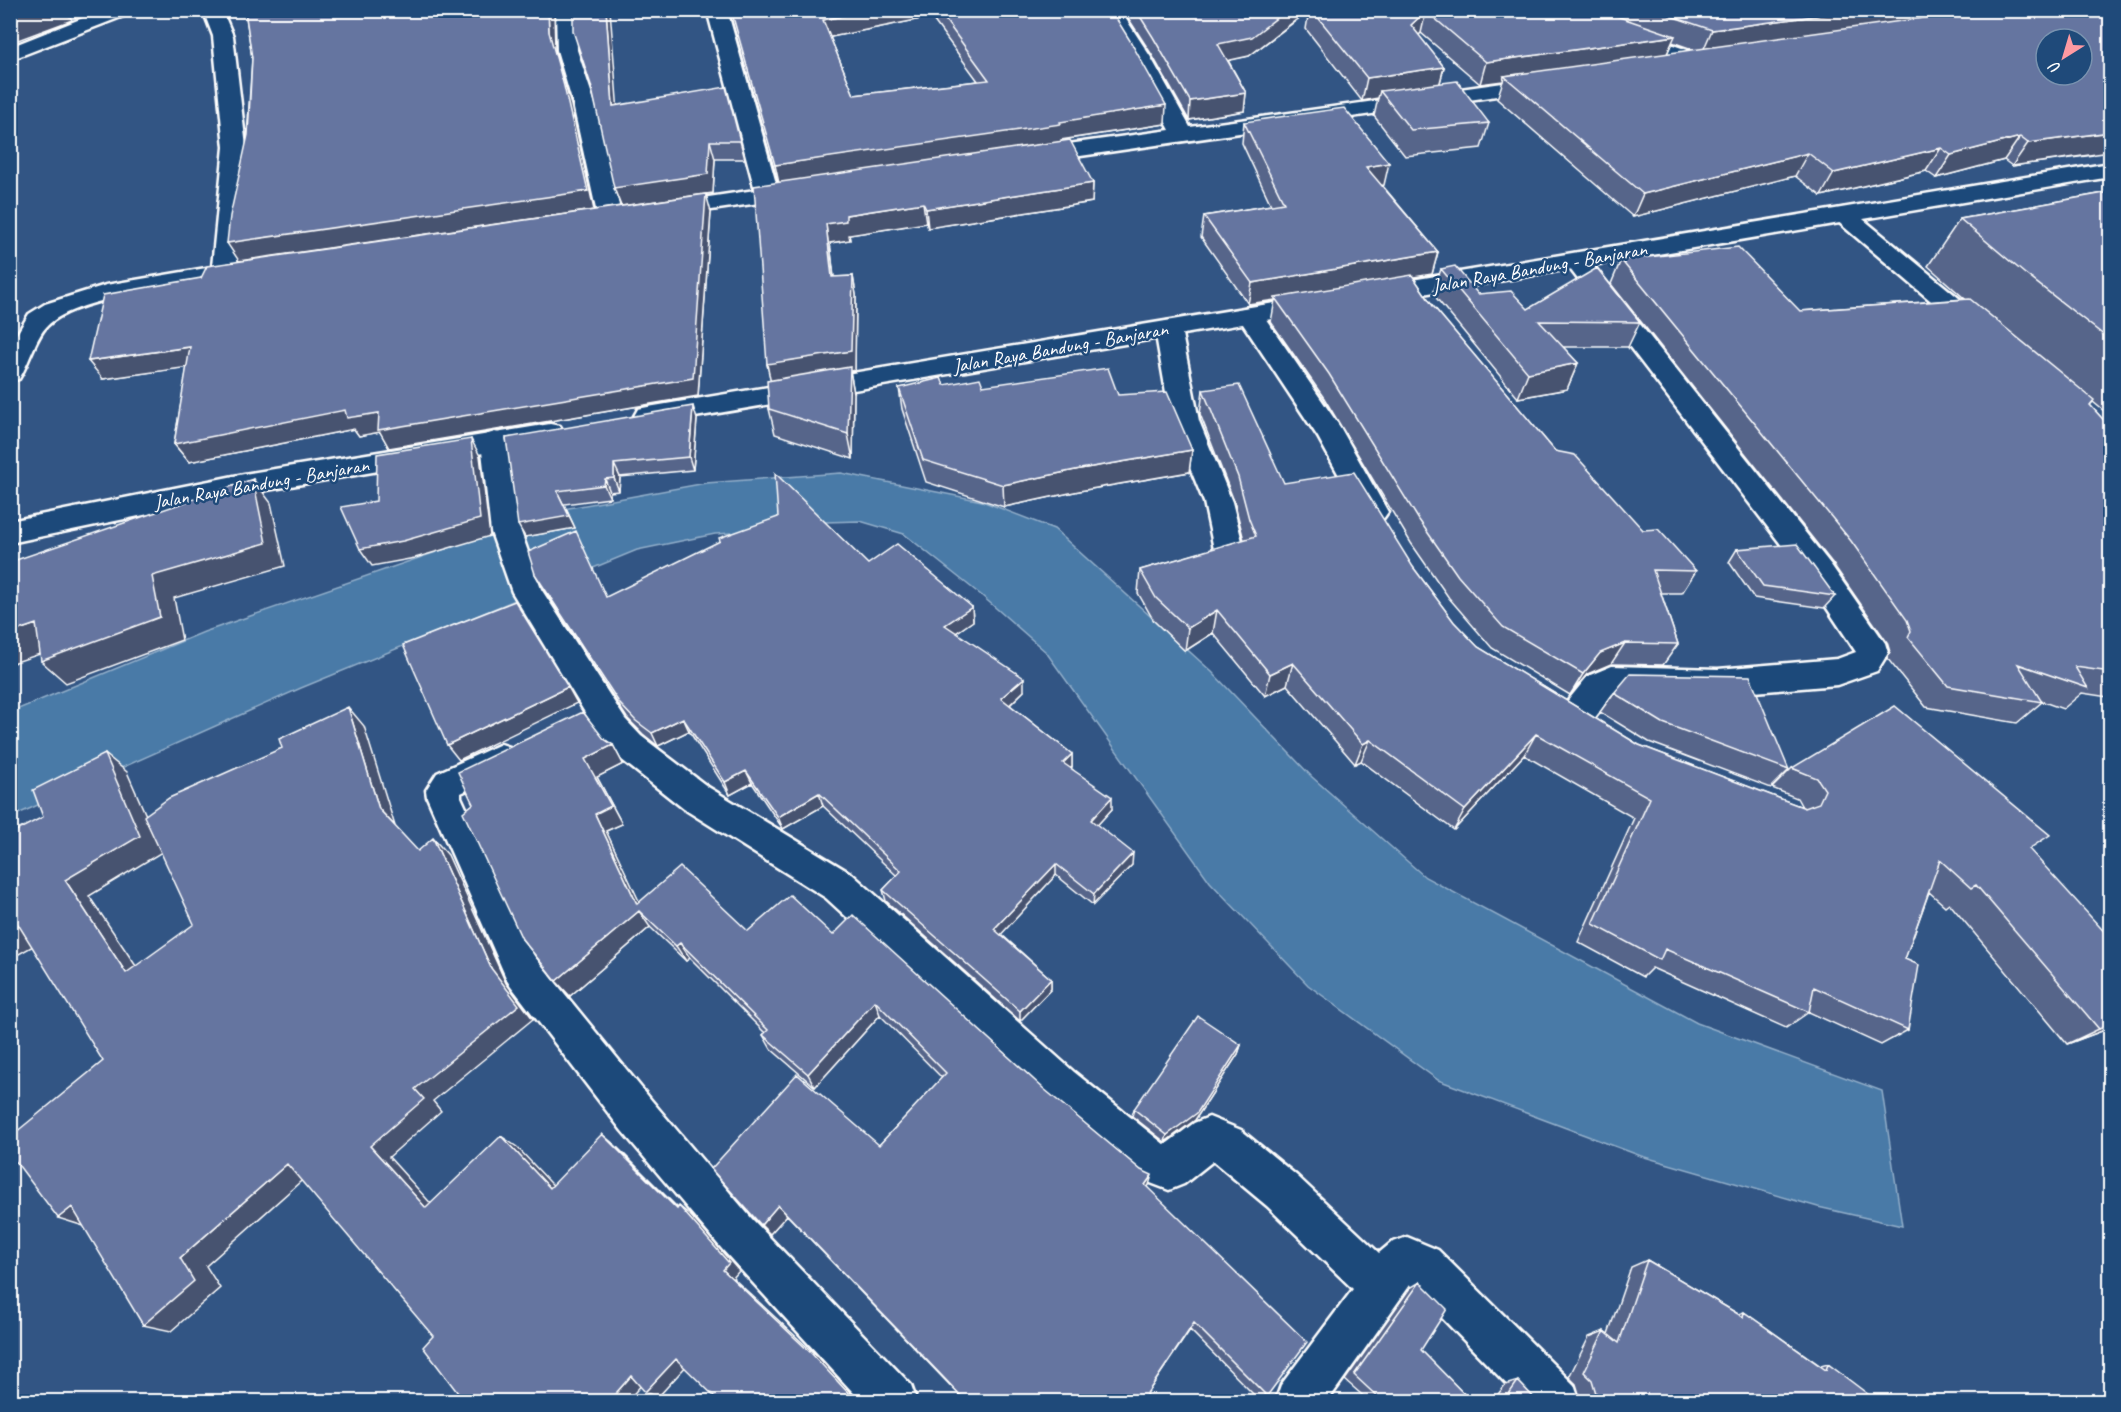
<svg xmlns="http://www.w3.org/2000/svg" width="2121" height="1412" viewBox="0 0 2121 1412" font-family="Caveat,sans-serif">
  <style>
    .water { fill: #4a7aa7; stroke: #92afca; stroke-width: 1.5 }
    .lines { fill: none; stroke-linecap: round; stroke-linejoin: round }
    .minor-casing { stroke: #fff; stroke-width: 5 }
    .major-casing { stroke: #fff; stroke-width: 5 }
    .minor { fill: #1f4a7a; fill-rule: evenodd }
    .major { fill: #1f4a7a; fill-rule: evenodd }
    .wall { fill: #57658a; stroke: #fff; stroke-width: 1.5; fill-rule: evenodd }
    .shaded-wall { fill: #475270; stroke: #fff; stroke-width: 1.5 }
    .building { fill: #6575a0; stroke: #fff; stroke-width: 1.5; fill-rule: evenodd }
    .labels { text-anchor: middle; stroke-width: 5; stroke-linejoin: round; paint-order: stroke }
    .far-street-label { font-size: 20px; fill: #fff; stroke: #1f4a7a }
  </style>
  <rect width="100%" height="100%" fill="#325584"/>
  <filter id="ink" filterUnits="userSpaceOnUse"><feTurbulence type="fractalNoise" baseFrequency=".0167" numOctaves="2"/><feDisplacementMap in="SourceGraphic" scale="12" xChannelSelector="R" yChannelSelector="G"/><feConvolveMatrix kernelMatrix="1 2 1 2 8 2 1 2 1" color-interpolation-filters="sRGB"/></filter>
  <g filter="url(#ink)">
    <path class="water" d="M 841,473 L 982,501 L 1054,529 L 1212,672 L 1312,777 L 1425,877 L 1697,1023 L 1882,1091 L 1902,1226 L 1818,1207 L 1641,1156 L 1438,1080 L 1308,985 L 1210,882 L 1046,652 L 981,595 L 904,534 L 860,521 L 825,522 L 768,531 L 715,534 L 637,550 L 301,688 L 11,817 L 11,712 L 204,632 L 558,510 L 706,483 Z"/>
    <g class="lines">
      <g class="minor-casing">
        <path id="minor" d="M 203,10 L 222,10 L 233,36 L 246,147 L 237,264 L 256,265 L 259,270 L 256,275 L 247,277 C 203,283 76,295 47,326 C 35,338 29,364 19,379 L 10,382 L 10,346 L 29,314 L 45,304 L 106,285 L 212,267 L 224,147 L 213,36 Z
          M 556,10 L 576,10 L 577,50 L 595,104 L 622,218 L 618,223 L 610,225 L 602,223 L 598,218 L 573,104 L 557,50 Z
          M 707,10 L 727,10 L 777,187 L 800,183 L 808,185 L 811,190 L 808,195 L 800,197 L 664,217 L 656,215 L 652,210 L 656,205 L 755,190 Z
          M 1101,10 L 1120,10 L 1150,56 L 1190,127 L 1545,77 L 1552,79 L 1555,83 L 1552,87 L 1545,89 L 1032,163 L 1024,161 L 1021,156 L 1024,151 L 1032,149 L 1170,130 L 1130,56 Z
          M 1542,10 L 1571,10 L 1708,57 L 1711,61 L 1708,65 L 1694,65 L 1544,14 Z
          M 1844,208 L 1852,210 L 1989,323 L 1993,329 L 1989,335 L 1980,337 L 1971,335 L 1836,220 L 1832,215 L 1836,210 Z
          M 1576,253 L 1585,255 L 1831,565 L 1885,643 L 1888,653 L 1877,671 L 1837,685 L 1718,695 L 1616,692 L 1612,694 C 1597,713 1589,737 1562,728 L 1557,718 L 1562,708 L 1588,676 L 1612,666 L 1718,669 L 1837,659 L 1856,652 L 1809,581 L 1567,265 L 1564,260 L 1567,255 Z
          M 1250,307 L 1259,309 L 1340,427 L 1388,512 L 1383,519 L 1373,523 L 1363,519 L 1318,437 L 1237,315 L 1241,309 Z
          M 1168,321 L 1177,323 L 1181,329 L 1199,421 L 1232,502 L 1244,549 L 1240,557 L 1229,560 L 1218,557 L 1214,549 L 1204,502 L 1171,421 L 1155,329 L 1159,323 Z
          M 495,432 L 505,435 L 509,442 L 521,532 L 541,589 L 625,719 L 641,736 L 708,787 L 852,874 L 1074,1072 L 1165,1145 L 1194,1123 L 1209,1117 L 1241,1130 L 1297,1176 L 1379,1253 L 1391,1243 L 1407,1237 L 1438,1250 L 1574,1385 L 1580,1402 L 1524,1402 L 1410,1285 L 1327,1402 L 1275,1402 L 1281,1385 L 1353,1289 L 1267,1206 L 1213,1161 L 1184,1184 L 1169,1190 L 1140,1179 L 1046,1100 L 826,898 L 684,809 L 617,756 L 601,739 L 512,592 L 491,532 L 481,442 L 485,435 Z
          M 501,744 L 513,748 L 518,758 L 513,768 L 461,793 L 461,797 L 534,956 L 652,1101 L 752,1219 L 911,1385 L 917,1402 L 862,1402 L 722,1249 L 622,1131 L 508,982 L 427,797 L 426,790 L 437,773 Z"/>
      </g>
      <g class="major-casing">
        <path id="major" d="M 103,10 L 131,10 L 129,14 L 10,60 L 10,47 Z
          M 2110,163 L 2110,177 L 1376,302 L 1367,299 L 1364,294 L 1367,289 L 1376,286 Z
          M 1316,296 L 1325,298 L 1329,304 L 1325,310 L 648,425 L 638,423 L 634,416 L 638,409 L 648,407 Z
          M 550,424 L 560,426 L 564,433 L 560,440 L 244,494 L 10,543 L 10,521 L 244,474 Z"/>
      </g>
      <use href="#minor" class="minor"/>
      <use href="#major" class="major"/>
    </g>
    <path class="wall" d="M 245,10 L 554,10 L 555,51 L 571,105 L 594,210 L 621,206 L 614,188 L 618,106 L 740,141 L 745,159 L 715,159 L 713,193 L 684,197 L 711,212 L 698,396 L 389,448 L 380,432 L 359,436 L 354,429 L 189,462 L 174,444 L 187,367 L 103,379 L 201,278 L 239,261 L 252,58 Z
      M 729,10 L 1111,10 L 1165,124 L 1061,140 L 1061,142 L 1093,183 L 1092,202 L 928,228 L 926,223 L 849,235 L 850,240 L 830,243 L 834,277 L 853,276 L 856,295 L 855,370 L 850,371 L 854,393 L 853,459 L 775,434 L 769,409 L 771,380 L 767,364 L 778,182 ZM 931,17 L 978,81 L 854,95 L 830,37 Z
      M 1123,10 L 2110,10 L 2093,155 L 2012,166 L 2004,160 L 1936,178 L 1926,171 L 1821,196 L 1795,176 L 1633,217 L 1497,99 L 1503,81 L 1480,84 L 1421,33 L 1418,35 L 1444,67 L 1440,83 L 1489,123 L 1481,148 L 1405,156 L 1374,116 L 1378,98 L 1362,101 L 1306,29 L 1309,11 L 1249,56 L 1228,60 L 1246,93 L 1244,111 L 1189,120 L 1152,55 ZM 1672,42 L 1695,50 L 1667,54 Z
      M 1244,122 L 1384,185 L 1382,185 L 1438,252 L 1432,274 L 1413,277 L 1433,306 L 1555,451 L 1643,530 L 1696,571 L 1682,593 L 1661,593 L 1678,644 L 1663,665 L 1611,664 L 1587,674 L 1570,695 L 1492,648 L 1449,598 L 1411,543 L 1324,398 L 1271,322 L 1275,300 L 1248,304 L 1201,237 L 1204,216 L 1271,205 L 1242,143 Z
      M 2110,192 L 2110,416 L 2093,402 L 2090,405 L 2110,427 L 2110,695 L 2108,697 L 2082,693 L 2063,709 L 2041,701 L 2042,702 L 2017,723 L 1926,707 L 1887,658 L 1890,652 L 1887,642 L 1833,564 L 1611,284 L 1621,260 L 1800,311 L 1965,299 L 1928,266 L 1960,219 Z
      M 1441,269 L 1478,294 L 1528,309 L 1640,322 L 1628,347 L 1563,347 L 1578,363 L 1567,389 L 1518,398 L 1433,294 Z
      M 944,385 L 983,386 L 1118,395 L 1192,450 L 1189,472 L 1079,491 L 1004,507 L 926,482 L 902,409 L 899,388 Z
      M 1203,390 L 1284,483 L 1413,567 L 1454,622 L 1478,647 L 1639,745 L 1802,807 L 1797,798 L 1772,788 L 1792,768 L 2029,850 L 2110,1028 L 2067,1044 L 1949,903 L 1945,906 L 1929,892 L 1905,959 L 1908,1030 L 1881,1045 L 1809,1012 L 1786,1028 L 1652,968 L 1643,977 L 1578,942 L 1634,818 L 1524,755 L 1454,830 L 1361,761 L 1355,764 L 1287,685 L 1265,696 L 1213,633 L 1185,651 L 1154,621 L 1138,593 L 1140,570 L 1244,540 L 1234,501 L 1200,414 Z
      M 697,419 L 693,470 L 620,477 L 619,491 L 610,492 L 610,498 L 564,504 L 575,528 L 525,537 L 506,438 Z
      M 1737,549 L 1835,596 L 1824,608 L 1754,598 L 1729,562 Z
      M 868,564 L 972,607 L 973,621 L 956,633 L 1024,691 L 1010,705 L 1072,754 L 1072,767 L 1071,768 L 1112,809 L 1097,825 L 1132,865 L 1093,905 L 1056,875 L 1001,934 L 1051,979 L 1051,989 L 1020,1021 L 886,901 L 883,890 L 897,876 L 823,806 L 783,829 L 752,783 L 730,795 L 689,731 L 658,746 L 643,734 L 627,718 L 543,588 L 535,574 L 606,597 Z
      M 1614,693 L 1789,770 L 1771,788 L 1649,742 L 1600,712 Z
      M 604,739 L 613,745 L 623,764 L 597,777 L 622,824 L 606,831 L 639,902 L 748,931 L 833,935 L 1149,1185 L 1147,1188 L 1267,1396 L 1260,1401 L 1190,1330 L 1142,1401 L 965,1401 L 787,1215 L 770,1234 L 761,1225 L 879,1145 L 942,1078 L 880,1015 L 815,1087 L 771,1049 L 763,1035 L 765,1033 L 690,958 L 686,961 L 650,927 L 570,996 L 556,981 L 522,939 Z
      M 1241,1045 L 1238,1054 L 1195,1120 L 1165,1142 L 1132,1116 L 1134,1109 Z
      M 1647,1260 L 1738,1314 L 1744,1312 L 1821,1366 L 1828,1364 L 1872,1401 L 1566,1401 L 1581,1400 L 1576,1384 L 1569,1377 L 1589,1337 L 1604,1331 L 1608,1334 L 1631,1267 Z
      M 1420,1282 L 1421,1350 L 1471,1401 L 1369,1401 L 1345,1380 L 1410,1288 Z
      M 1518,1381 L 1536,1400 L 1544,1401 L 1493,1401 L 1505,1385 Z"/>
    <path class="shaded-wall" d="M 21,10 L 66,10 L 72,20 L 10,43 L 10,14 Z
      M 548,10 L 554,10 L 555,51 L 571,105 L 594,210 L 239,261 L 227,243 L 549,32 Z
      M 606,10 L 610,10 L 619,125 L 613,106 Z
      M 871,10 L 930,10 L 931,17 L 826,38 L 823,20 Z
      M 1287,10 L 1309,10 L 1249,56 L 1217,63 L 1218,44 Z
      M 1858,10 L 2005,10 L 1702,53 L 1712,30 Z
      M 1426,11 L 1421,33 L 1405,47 L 1411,25 Z
      M 1675,36 L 1665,58 L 1504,76 L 1503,81 L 1480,84 L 1486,62 Z
      M 1444,67 L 1438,90 L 1380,91 L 1378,98 L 1362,101 L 1367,78 Z
      M 1246,93 L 1244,111 L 1189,120 L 1190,101 Z
      M 1166,105 L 1165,124 L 1061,140 L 1061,142 L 779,183 L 775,165 Z
      M 2110,132 L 2110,152 L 2012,166 L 2028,143 Z
      M 2020,137 L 2004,160 L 1936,178 L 1951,155 Z
      M 710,141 L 715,159 L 713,193 L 621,206 L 614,188 Z
      M 1941,148 L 1926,171 L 1821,196 L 1834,173 Z
      M 1808,153 L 1795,176 L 1633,217 L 1643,194 Z
      M 1389,163 L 1384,185 L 1362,189 L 1366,167 Z
      M 1093,183 L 1092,202 L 928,228 L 926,209 Z
      M 706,194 L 711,212 L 698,396 L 389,448 L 380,432 L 359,436 L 354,429 L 189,462 L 174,444 Z
      M 923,203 L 926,223 L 849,235 L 850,240 L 830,243 L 836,297 L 832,277 L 826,224 L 846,215 Z
      M 1438,252 L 1432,274 L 1276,300 L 1275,298 L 1275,300 L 1248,304 L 1252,283 Z
      M 853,276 L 856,295 L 855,370 L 850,371 L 854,393 L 853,459 L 848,434 L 771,384 L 767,364 Z
      M 190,347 L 204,365 L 103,379 L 88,361 Z
      M 1578,363 L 1567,389 L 1518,398 L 1528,373 Z
      M 693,406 L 697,419 L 693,470 L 689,457 Z
      M 471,439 L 480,456 L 490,536 L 415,558 L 372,566 L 360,549 Z
      M 1192,450 L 1189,472 L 1079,491 L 1004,507 L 1003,485 L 1080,469 Z
      M 614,464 L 620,477 L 619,491 L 614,478 Z
      M 253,479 L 271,503 L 285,566 L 174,598 L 182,640 L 66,683 L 41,661 L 152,576 Z
      M 605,479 L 610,492 L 610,498 L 604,485 Z
      M 557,491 L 575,528 L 525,537 L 518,525 Z
      M 972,607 L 973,621 L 947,639 L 945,625 Z
      M 1217,610 L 1213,633 L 1185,651 L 1188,628 Z
      M 36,624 L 61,647 L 10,664 L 10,633 Z
      M 1625,643 L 1611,664 L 1587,674 L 1570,695 L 1583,674 L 1600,653 Z
      M 1293,663 L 1287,685 L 1265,696 L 1270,674 Z
      M 1024,678 L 1024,691 L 1002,712 L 1001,698 Z
      M 568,687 L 577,703 L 459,760 L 447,745 Z
      M 348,707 L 364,726 L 395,826 L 379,809 Z
      M 683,718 L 689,731 L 658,746 L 652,733 Z
      M 1536,734 L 1524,755 L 1454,830 L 1465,810 Z
      M 1370,740 L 1361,761 L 1355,764 L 1363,744 Z
      M 613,745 L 623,764 L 597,777 L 622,824 L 606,831 L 648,920 L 637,904 L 595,814 L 585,759 Z
      M 105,754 L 127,772 L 162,852 L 89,896 L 150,987 L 126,973 L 65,880 Z
      M 1072,754 L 1072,767 L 1063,775 L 1063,763 Z
      M 746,771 L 752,783 L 730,795 L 725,782 Z
      M 819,793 L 823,806 L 783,829 L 778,817 Z
      M 1112,797 L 1112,809 L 1091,832 L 1091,820 Z
      M 433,838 L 448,855 L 506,983 L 533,1019 L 433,1101 L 441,1111 L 389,1157 L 444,1218 L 426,1208 L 370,1146 L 415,1089 L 491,968 Z
      M 1133,853 L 1132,865 L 1093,905 L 1094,894 Z
      M 1056,864 L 1056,875 L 996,940 L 994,929 Z
      M 639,911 L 650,927 L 570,996 L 556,981 Z
      M 18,924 L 44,940 L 10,959 L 10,929 Z
      M 680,943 L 690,958 L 686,961 L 676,946 Z
      M 1051,979 L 1051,989 L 1020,1021 L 1020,1011 Z
      M 875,1001 L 880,1015 L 815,1087 L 808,1074 Z
      M 2110,1024 L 2110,1028 L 2067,1044 L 2099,1029 Z
      M 1241,1045 L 1238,1054 L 1195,1120 L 1165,1142 L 1167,1135 Z
      M 602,1134 L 615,1145 L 688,1218 L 677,1209 Z
      M 501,1136 L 517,1147 L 565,1198 L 550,1188 Z
      M 287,1164 L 309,1174 L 206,1266 L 220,1288 L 171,1331 L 143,1325 L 180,1258 Z
      M 1152,1175 L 1149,1185 L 1142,1195 L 1145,1185 Z
      M 778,1205 L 787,1215 L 770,1234 L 761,1225 Z
      M 679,1206 L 690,1215 L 739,1271 L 733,1278 L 820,1359 L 858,1401 L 854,1399 L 723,1270 Z
      M 72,1207 L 87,1227 L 58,1218 Z
      M 676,1359 L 688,1364 L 658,1397 L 645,1392 Z
      M 631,1376 L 645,1381 L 627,1401 L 609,1401 Z"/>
    <path class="building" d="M 10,10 L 21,10 L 10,14 Z
      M 245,10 L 548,10 L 549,32 L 564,86 L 588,191 L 227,243 L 230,216 L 248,135 L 252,58 Z
      M 573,10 L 606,10 L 613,106 L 726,87 L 740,141 L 710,141 L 708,174 L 614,188 L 591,85 L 573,31 Z
      M 731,10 L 871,10 L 823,20 L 854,95 L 989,80 L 938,10 L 1111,10 L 1129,39 L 1166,105 L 1060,122 L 1061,124 L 775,165 Z
      M 1136,10 L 1287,10 L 1252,37 L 1218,44 L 1246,93 L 1190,101 L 1153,37 Z
      M 1312,10 L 1599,10 L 1675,36 L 1486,62 L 1426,11 L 1411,25 L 1444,67 L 1367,78 Z
      M 1653,10 L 1858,10 L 1712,30 Z
      M 1981,10 L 2110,10 L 2110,132 L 2028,143 L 2020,137 L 1951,155 L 1941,148 L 1834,173 L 1808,153 L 1643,194 L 1504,76 ZM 2046,39 L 2082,39 L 2082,75 L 2046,75 Z
      M 1457,81 L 1489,123 L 1411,130 L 1380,91 Z
      M 1344,108 L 1389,163 L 1366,167 L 1438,252 L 1252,283 L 1204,216 L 1284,203 L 1244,122 Z
      M 1070,140 L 1093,183 L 926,209 L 923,203 L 846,215 L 846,221 L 826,224 L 832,277 L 853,276 L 851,351 L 767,364 L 754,186 Z
      M 2110,192 L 2110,340 L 2024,273 L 1960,219 Z
      M 706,194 L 693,378 L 378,430 L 379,413 L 347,418 L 345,410 L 174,444 L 190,347 L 88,361 L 103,295 L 201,278 L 207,266 Z
      M 1738,247 L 1800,311 L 1970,299 L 2094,400 L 2090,405 L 2110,427 L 2110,672 L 2075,667 L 2088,688 L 2018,664 L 2042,702 L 1948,686 L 1908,637 L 1911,631 L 1907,620 L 1851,541 L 1621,260 Z
      M 1455,266 L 1478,294 L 1511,291 L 1528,309 L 1597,268 L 1640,322 L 1539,321 L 1578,363 L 1528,373 L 1441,269 Z
      M 1412,275 L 1433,306 L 1555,451 L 1575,455 L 1643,530 L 1658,529 L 1696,571 L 1653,570 L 1678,644 L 1625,643 L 1600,653 L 1583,674 L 1503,627 L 1458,576 L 1419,520 L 1329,374 L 1275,298 Z
      M 850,367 L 848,434 L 769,409 L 767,381 Z
      M 1108,368 L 1118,395 L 1167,392 L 1192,450 L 1080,469 L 1003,485 L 923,460 L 899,388 L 941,378 L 944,385 L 980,378 L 983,386 Z
      M 1239,385 L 1284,483 L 1354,472 L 1413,567 L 1454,622 L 1478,647 L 1639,745 L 1805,808 L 1819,803 L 1825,790 L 1817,778 L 1792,768 L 1895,706 L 2050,835 L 2029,849 L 2110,938 L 2110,1024 L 2099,1029 L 1976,885 L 1971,888 L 1940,860 L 1905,959 L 1919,965 L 1908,1030 L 1814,987 L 1809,1012 L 1665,949 L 1660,960 L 1593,924 L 1650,798 L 1536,734 L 1465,810 L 1370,740 L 1363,744 L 1293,663 L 1270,674 L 1217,610 L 1188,628 L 1156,598 L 1140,570 L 1256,536 L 1249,519 L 1238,477 L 1203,390 Z
      M 693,406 L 689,457 L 614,464 L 614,478 L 605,479 L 604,485 L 557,491 L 569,516 L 518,525 L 506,438 Z
      M 471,439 L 480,519 L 403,541 L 360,549 L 341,507 L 376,501 L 377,454 Z
      M 775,473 L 868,564 L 897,544 L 972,607 L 945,625 L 1024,678 L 1001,698 L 1072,754 L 1063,763 L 1112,797 L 1091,820 L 1133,853 L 1094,894 L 1056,864 L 994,929 L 1051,979 L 1020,1011 L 883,890 L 901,871 L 819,793 L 778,817 L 746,771 L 725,782 L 683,718 L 652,733 L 636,721 L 620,704 L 535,574 L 528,552 L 576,531 L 606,597 L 720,541 L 719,538 L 778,517 Z
      M 253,479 L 266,543 L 152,576 L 160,617 L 41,661 L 36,624 L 10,633 L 10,562 Z
      M 1797,544 L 1835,596 L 1763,586 L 1737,549 Z
      M 515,601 L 568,687 L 447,745 L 403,645 Z
      M 1630,674 L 1750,676 L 1789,770 L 1663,723 L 1614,693 Z
      M 348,707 L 379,809 L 418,851 L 433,838 L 491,968 L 519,1005 L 415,1089 L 424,1099 L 370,1146 L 426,1208 L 501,1136 L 550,1188 L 602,1134 L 677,1209 L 679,1206 L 729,1263 L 723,1270 L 812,1354 L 854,1399 L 861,1400 L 863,1401 L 719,1401 L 676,1359 L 645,1392 L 631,1376 L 609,1401 L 464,1401 L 423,1347 L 433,1336 L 287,1164 L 180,1258 L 194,1281 L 143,1325 L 72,1207 L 58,1218 L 10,1154 L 10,1137 L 103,1061 L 18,924 L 10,929 L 10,834 L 43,817 L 33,790 L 105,754 L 140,836 L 65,880 L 126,973 L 194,924 L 144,816 L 169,798 L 282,748 L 279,739 Z
      M 583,712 L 604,739 L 613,745 L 585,759 L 611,806 L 595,814 L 637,904 L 680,867 L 748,931 L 790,895 L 833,935 L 853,915 L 1044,1089 L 1141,1170 L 1152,1175 L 1145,1185 L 1307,1342 L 1267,1396 L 1194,1323 L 1142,1401 L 966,1401 L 778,1205 L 761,1225 L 711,1169 L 797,1074 L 879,1145 L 946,1073 L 875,1001 L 808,1074 L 763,1035 L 768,1030 L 680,943 L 676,946 L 639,911 L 556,981 L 522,939 L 463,812 L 473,804 L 458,772 Z
      M 1198,1016 L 1241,1045 L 1197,1113 L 1167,1135 L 1134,1109 Z
      M 1647,1260 L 1743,1317 L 1744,1312 L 1826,1370 L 1828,1364 L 1873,1398 L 1872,1401 L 1570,1401 L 1598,1400 L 1592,1380 L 1584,1372 L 1604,1331 L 1619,1343 Z
      M 1420,1282 L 1447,1309 L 1421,1350 L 1471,1401 L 1382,1401 L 1354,1375 Z
      M 1518,1381 L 1536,1400 L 1544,1401 L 1504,1401 Z"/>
  </g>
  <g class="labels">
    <g class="far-street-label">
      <text transform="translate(1539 267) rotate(-10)" y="7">Jalan Raya Bandung - Banjaran</text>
      <text transform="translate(1060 347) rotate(-10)" y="7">Jalan Raya Bandung - Banjaran</text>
      <text transform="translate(261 483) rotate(-10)" y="7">Jalan Raya Bandung - Banjaran</text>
    </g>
  </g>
  <rect width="2121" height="1412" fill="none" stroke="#1f4a7a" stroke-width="36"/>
  <rect x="18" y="18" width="2085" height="1376" fill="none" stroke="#fff" stroke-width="2" filter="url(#ink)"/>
  <g transform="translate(2064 57) rotate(217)"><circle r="28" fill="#1f4a7a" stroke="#7992af" stroke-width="1.5"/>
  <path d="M0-4.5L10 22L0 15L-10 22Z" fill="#ff9aa2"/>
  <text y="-9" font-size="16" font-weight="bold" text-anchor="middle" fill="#ffffff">U</text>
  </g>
</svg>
